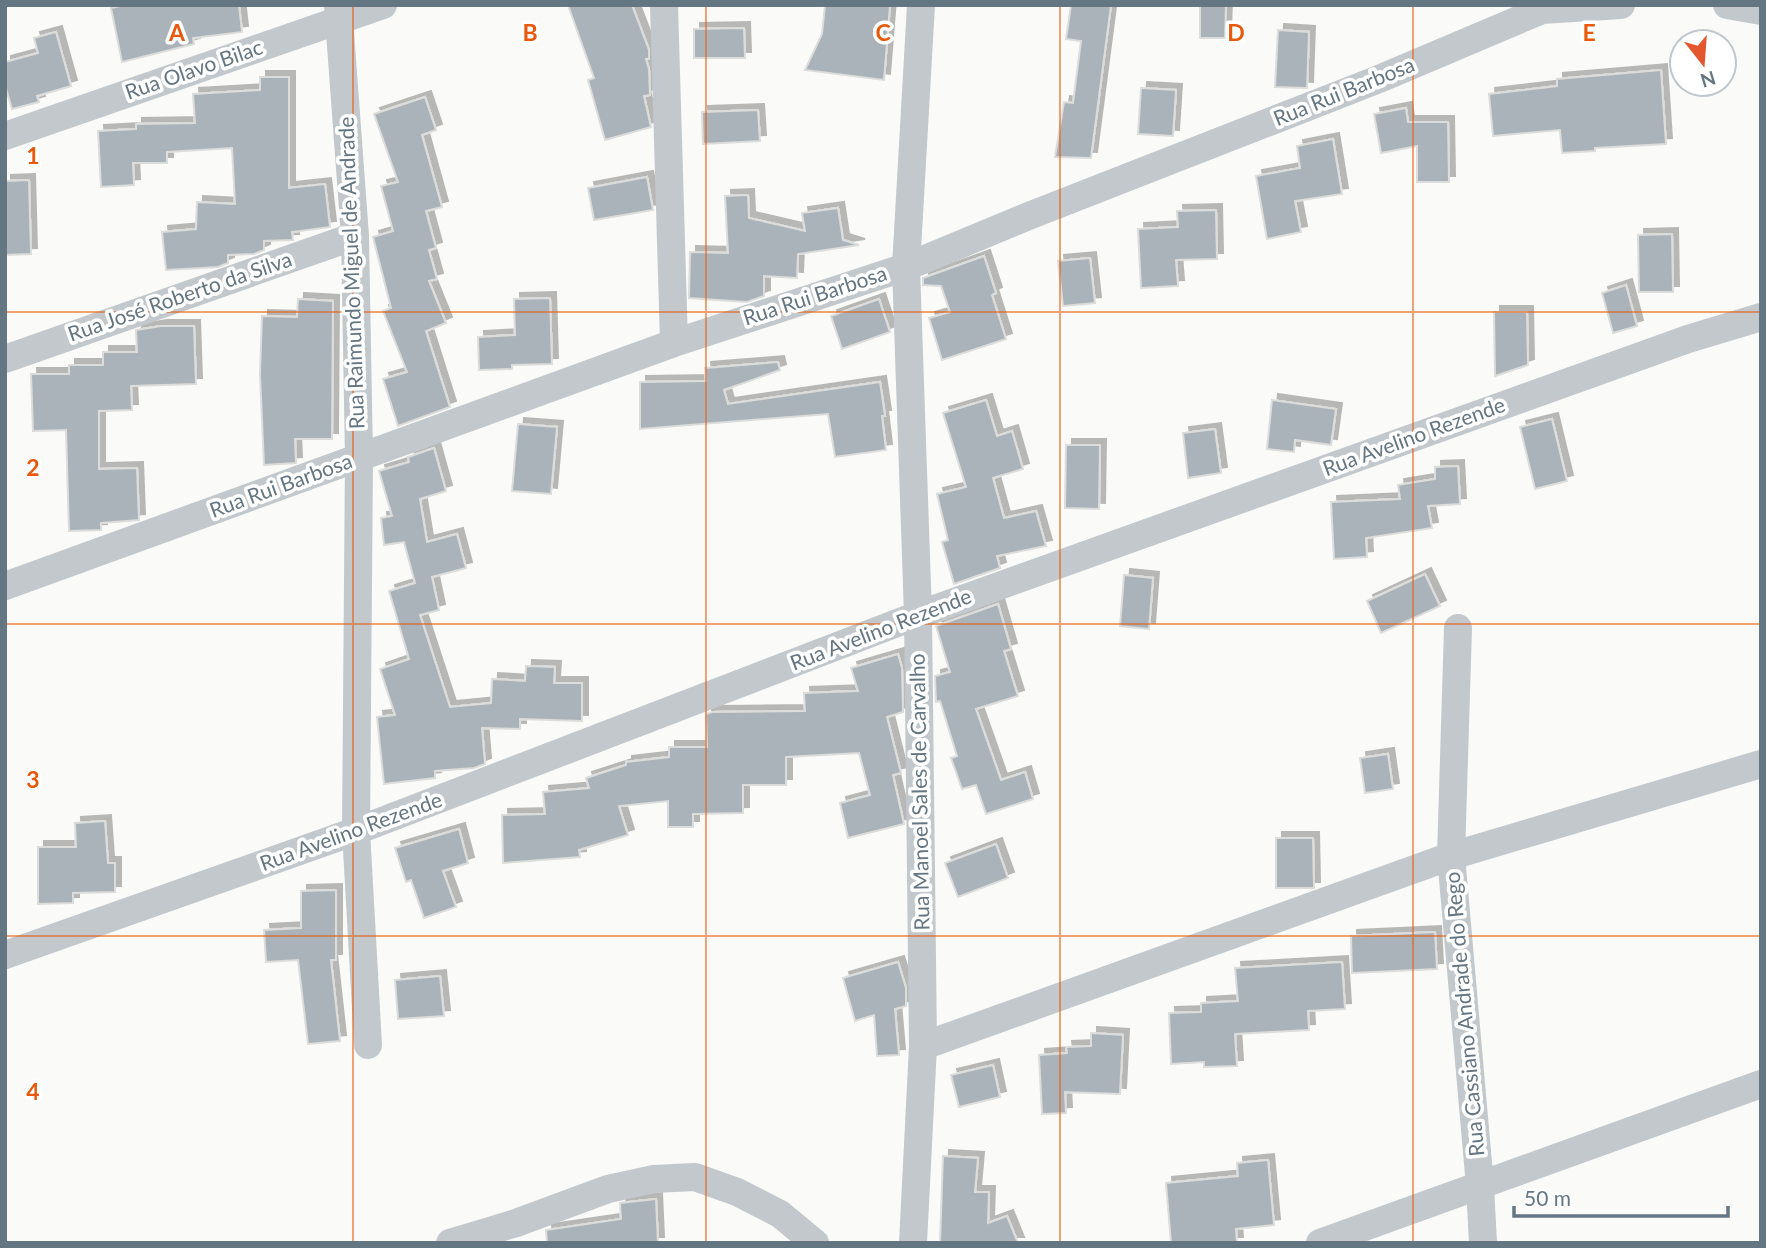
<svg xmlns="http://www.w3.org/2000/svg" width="1766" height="1248" viewBox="0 0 1766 1248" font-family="Lato,sans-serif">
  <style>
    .building { fill: #aab3b9; stroke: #dcdcda; stroke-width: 2; filter: url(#shadow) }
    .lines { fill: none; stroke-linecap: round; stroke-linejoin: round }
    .street { stroke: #c3c8cc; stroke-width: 28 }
    .grid { fill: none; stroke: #e8590c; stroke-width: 2; stroke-opacity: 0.55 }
    .labels { text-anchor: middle; stroke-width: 7; stroke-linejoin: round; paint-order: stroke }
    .street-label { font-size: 21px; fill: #657683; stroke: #fff }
    .grid-label { font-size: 23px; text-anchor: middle; font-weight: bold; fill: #e8590c; stroke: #fff; stroke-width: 7; stroke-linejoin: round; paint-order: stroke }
  </style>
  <defs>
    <filter id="shadow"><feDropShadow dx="6" dy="-6" stdDeviation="0" flood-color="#0004"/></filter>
  </defs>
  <rect width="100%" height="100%" fill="#fafaf8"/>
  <path class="building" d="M 125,5 L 239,5 L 242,32 L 193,38 L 194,44 L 122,62 L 111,8 Z
    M 568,5 L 632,5 L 649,50 L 649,59 L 646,59 L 649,69 L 650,95 L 644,96 L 651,127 L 605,140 L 588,80 L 594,78 Z
    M 825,5 L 890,5 L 884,80 L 805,70 L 822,34 Z
    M 1071,5 L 1111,5 L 1091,158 L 1055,157 L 1064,102 L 1073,103 L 1081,41 L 1066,39 Z
    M 1200,5 L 1226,5 L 1225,38 L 1200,38 Z
    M 744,28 L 745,58 L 694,58 L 694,29 Z
    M 1278,30 L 1309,32 L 1307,88 L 1275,87 Z
    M 56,32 L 71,86 L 37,96 L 39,102 L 12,109 L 5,85 L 5,62 L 38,53 L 34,38 Z
    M 1661,70 L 1666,144 L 1595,148 L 1595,151 L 1562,153 L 1560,130 L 1493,136 L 1489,94 L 1557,86 L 1557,79 Z
    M 260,77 L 289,77 L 289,188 L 325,184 L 330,227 L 292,232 L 293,240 L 264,241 L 264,250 L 254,254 L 228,255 L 228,263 L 218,267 L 166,270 L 162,232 L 196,229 L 197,202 L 235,204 L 232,148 L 167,152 L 167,163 L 133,163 L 134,185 L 101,187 L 98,131 L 136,129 L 136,124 L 195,123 L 193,94 L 260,90 Z
    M 1141,88 L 1176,90 L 1173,136 L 1138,134 Z
    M 425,97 L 436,130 L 422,135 L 442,207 L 426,211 L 436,248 L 429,250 L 437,279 L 429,281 L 446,323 L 426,331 L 450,407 L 398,426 L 383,379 L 407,372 L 383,311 L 391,308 L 373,237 L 393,231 L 381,186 L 398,182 L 374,114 Z
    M 1406,108 L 1408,122 L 1448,122 L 1449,182 L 1417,182 L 1417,146 L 1381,153 L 1374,114 Z
    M 758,110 L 760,141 L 703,144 L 702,112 Z
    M 1333,139 L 1342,194 L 1295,201 L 1301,232 L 1267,239 L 1256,176 L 1300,168 L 1297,146 Z
    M 647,177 L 653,210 L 594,220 L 588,188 Z
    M 29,180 L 31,254 L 5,255 L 5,181 Z
    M 748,195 L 749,218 L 805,231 L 802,213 L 838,208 L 843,240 L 859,245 L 798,254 L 797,278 L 764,276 L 764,296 L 747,302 L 689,298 L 690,252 L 728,253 L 725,196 Z
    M 1216,210 L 1217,259 L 1176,260 L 1178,286 L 1141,288 L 1138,229 L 1178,227 L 1177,211 Z
    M 1672,234 L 1673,292 L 1639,292 L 1638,235 Z
    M 984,256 L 996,293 L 992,295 L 1006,339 L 942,360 L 929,318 L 950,312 L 941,286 L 923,285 L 923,278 Z
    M 1090,258 L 1095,303 L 1063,306 L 1058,261 Z
    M 1626,285 L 1637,326 L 1613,333 L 1602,293 Z
    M 550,298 L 552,364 L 512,365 L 512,369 L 479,370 L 478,337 L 515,335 L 514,299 Z
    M 298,299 L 333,301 L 332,439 L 295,439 L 296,463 L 264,465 L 260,374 L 262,316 L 297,317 Z
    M 879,299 L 890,332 L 842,349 L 831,316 Z
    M 1494,312 L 1527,312 L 1528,365 L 1495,376 Z
    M 161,326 L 194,326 L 196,384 L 131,386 L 132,410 L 99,411 L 99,469 L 137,468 L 139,520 L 101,523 L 101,530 L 69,531 L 66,430 L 33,431 L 31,374 L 69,374 L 69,365 L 103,365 L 103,352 L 137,352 L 136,330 Z
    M 778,362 L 780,370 L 724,390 L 728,404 L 880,382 L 885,416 L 882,416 L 886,450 L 835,457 L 828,414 L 640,429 L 640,382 L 706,381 L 705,368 Z
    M 986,400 L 997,436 L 1012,431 L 1023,469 L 993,478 L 1004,518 L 1036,511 L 1046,546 L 997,556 L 1000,568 L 954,584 L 942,542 L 948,540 L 937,494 L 966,487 L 943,413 Z
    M 1272,400 L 1336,409 L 1331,445 L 1295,440 L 1294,452 L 1267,449 Z
    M 1552,419 L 1567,481 L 1535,489 L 1520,427 Z
    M 518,424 L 557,427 L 551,494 L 512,491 Z
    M 1215,429 L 1221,473 L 1188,478 L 1183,433 Z
    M 1066,445 L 1100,445 L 1099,509 L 1065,508 Z
    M 434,448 L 446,491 L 420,499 L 427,542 L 457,534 L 466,568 L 432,577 L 439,610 L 420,615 L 450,707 L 491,703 L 492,679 L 525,681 L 526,666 L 555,667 L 554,683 L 582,683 L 582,721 L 520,719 L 520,729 L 482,728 L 485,764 L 474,768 L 435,771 L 435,778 L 384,784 L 377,717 L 395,715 L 380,669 L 409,659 L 389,591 L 415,583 L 404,542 L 384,545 L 381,518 L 392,516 L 379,471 L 409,462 L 408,457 Z
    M 1458,466 L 1460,504 L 1428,506 L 1432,528 L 1366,538 L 1367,557 L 1334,559 L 1331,502 L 1400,499 L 1398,485 L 1435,479 L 1435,467 Z
    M 1425,574 L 1440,606 L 1381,633 L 1367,601 Z
    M 1124,575 L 1153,578 L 1149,629 L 1120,626 Z
    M 998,604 L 1011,649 L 1004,651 L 1018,696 L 976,709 L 1001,780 L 1025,772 L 1033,799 L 986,814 L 976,785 L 962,789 L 951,758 L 957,756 L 940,701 L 936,702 L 935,676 L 950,672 L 936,626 Z
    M 898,654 L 902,668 L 903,712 L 887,717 L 901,773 L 893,775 L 904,824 L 848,838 L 840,803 L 870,795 L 859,753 L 786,757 L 786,785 L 743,785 L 743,813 L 693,814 L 693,827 L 668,827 L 668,801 L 619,806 L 628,835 L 579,850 L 580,857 L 503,863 L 502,815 L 545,814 L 543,792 L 589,788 L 586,778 L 626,765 L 626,762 L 669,757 L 669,747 L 707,747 L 706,714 L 712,712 L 805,711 L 804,693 L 858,691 L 851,668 Z
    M 1388,754 L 1393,789 L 1365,793 L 1360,758 Z
    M 105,821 L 108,863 L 115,863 L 115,892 L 73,893 L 73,903 L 38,904 L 38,847 L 76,847 L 75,823 Z
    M 459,829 L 468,863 L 443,871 L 456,907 L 424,918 L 411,880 L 406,882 L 395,848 Z
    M 1276,838 L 1313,838 L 1314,888 L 1276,888 Z
    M 996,844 L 1008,878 L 958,897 L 945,863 Z
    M 336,890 L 336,960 L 331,960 L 340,1041 L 308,1044 L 298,960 L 266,962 L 264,930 L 301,928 L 301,891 Z
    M 1435,932 L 1437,969 L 1352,973 L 1351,936 Z
    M 898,962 L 906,988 L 906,1006 L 895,1009 L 899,1055 L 877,1056 L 874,1015 L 855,1021 L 843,978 Z
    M 1342,962 L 1345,1009 L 1308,1011 L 1309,1030 L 1235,1034 L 1237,1066 L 1204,1067 L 1204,1062 L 1171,1064 L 1169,1013 L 1201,1012 L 1201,1003 L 1238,1001 L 1235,968 Z
    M 440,976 L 444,1016 L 398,1019 L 395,980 Z
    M 1091,1033 L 1123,1035 L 1120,1094 L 1065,1092 L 1066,1113 L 1042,1114 L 1039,1055 L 1067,1053 L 1066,1047 L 1091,1046 Z
    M 993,1065 L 1000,1097 L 959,1107 L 951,1075 Z
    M 943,1156 L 978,1158 L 975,1192 L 989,1192 L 988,1223 L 1007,1216 L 1018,1243 L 940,1243 Z
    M 1268,1160 L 1274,1225 L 1236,1229 L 1237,1243 L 1171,1243 L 1166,1183 L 1238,1176 L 1237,1163 Z
    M 656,1199 L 658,1243 L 547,1243 L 546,1230 L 621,1219 L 620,1203 Z"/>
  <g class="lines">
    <path class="street" d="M 338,5 L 355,236 L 359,457 L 356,831 L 368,1045
      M 664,5 L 674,343
      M 1727,5 L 1761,11
      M 5,136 L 383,5
      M 5,359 L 355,236
      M 5,586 L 674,343 L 906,267 L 1026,217 L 1379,79 L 1542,10 L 1621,5
      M 5,955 L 356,831 L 918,615 L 1688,339 L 1761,317
      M 923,1046 L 1451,856 L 1458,628
      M 450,1243 L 516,1223 L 608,1189 L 654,1179 L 695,1177 L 737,1192 L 780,1214 L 815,1243
      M 913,1243 L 923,1046 L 918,615 L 906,267 L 921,5
      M 1320,1243 L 1761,1084
      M 1483,1243 L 1480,1186 L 1451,856 L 1761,764"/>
  </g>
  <path class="grid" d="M 353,5 L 353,1243M 706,5 L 706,1243M 1060,5 L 1060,1243M 1413,5 L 1413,1243M 5,312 L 1761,312M 5,624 L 1761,624M 5,936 L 1761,936"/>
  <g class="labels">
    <g class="street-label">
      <text transform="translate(194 70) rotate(-19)" y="7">Rua Olavo Bilac</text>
      <text transform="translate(1344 92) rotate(-22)" y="7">Rua Rui Barbosa</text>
      <text transform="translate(352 273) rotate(-92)" y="7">Rua Raimundo Miguel de Andrade</text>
      <text transform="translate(815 296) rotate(-18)" y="7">Rua Rui Barbosa</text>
      <text transform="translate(180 297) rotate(-19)" y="7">Rua José Roberto da Silva</text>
      <text transform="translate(1414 437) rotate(-20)" y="7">Rua Avelino Rezende</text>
      <text transform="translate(281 486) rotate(-20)" y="7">Rua Rui Barbosa</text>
      <text transform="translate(881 630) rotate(-21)" y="7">Rua Avelino Rezende</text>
      <text transform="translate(920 792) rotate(-91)" y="7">Rua Manoel Sales de Carvalho</text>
      <text transform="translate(351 832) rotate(-20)" y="7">Rua Avelino Rezende</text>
      <text transform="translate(1465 1014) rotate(-95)" y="7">Rua Cassiano Andrade do Rego</text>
    </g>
  </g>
  <g class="grid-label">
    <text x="177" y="41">A</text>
    <text x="530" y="41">B</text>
    <text x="883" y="41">C</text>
    <text x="1236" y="41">D</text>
    <text x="1589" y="41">E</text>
    <text x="33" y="164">1</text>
    <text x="33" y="476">2</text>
    <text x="33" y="788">3</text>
    <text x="33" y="1100">4</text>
  </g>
  <rect width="1766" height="1248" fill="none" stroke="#657683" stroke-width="14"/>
  <g transform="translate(1703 63) rotate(163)"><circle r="33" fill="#ffffff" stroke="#c1c8cd" stroke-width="2"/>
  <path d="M0-5L12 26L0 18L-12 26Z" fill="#e4572e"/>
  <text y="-10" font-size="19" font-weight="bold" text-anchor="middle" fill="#657683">N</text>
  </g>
  <path d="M1514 1206v10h214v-10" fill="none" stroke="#657683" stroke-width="3.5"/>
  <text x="1524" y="1206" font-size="21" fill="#657683" stroke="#ffffff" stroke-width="5" paint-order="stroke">50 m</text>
</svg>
